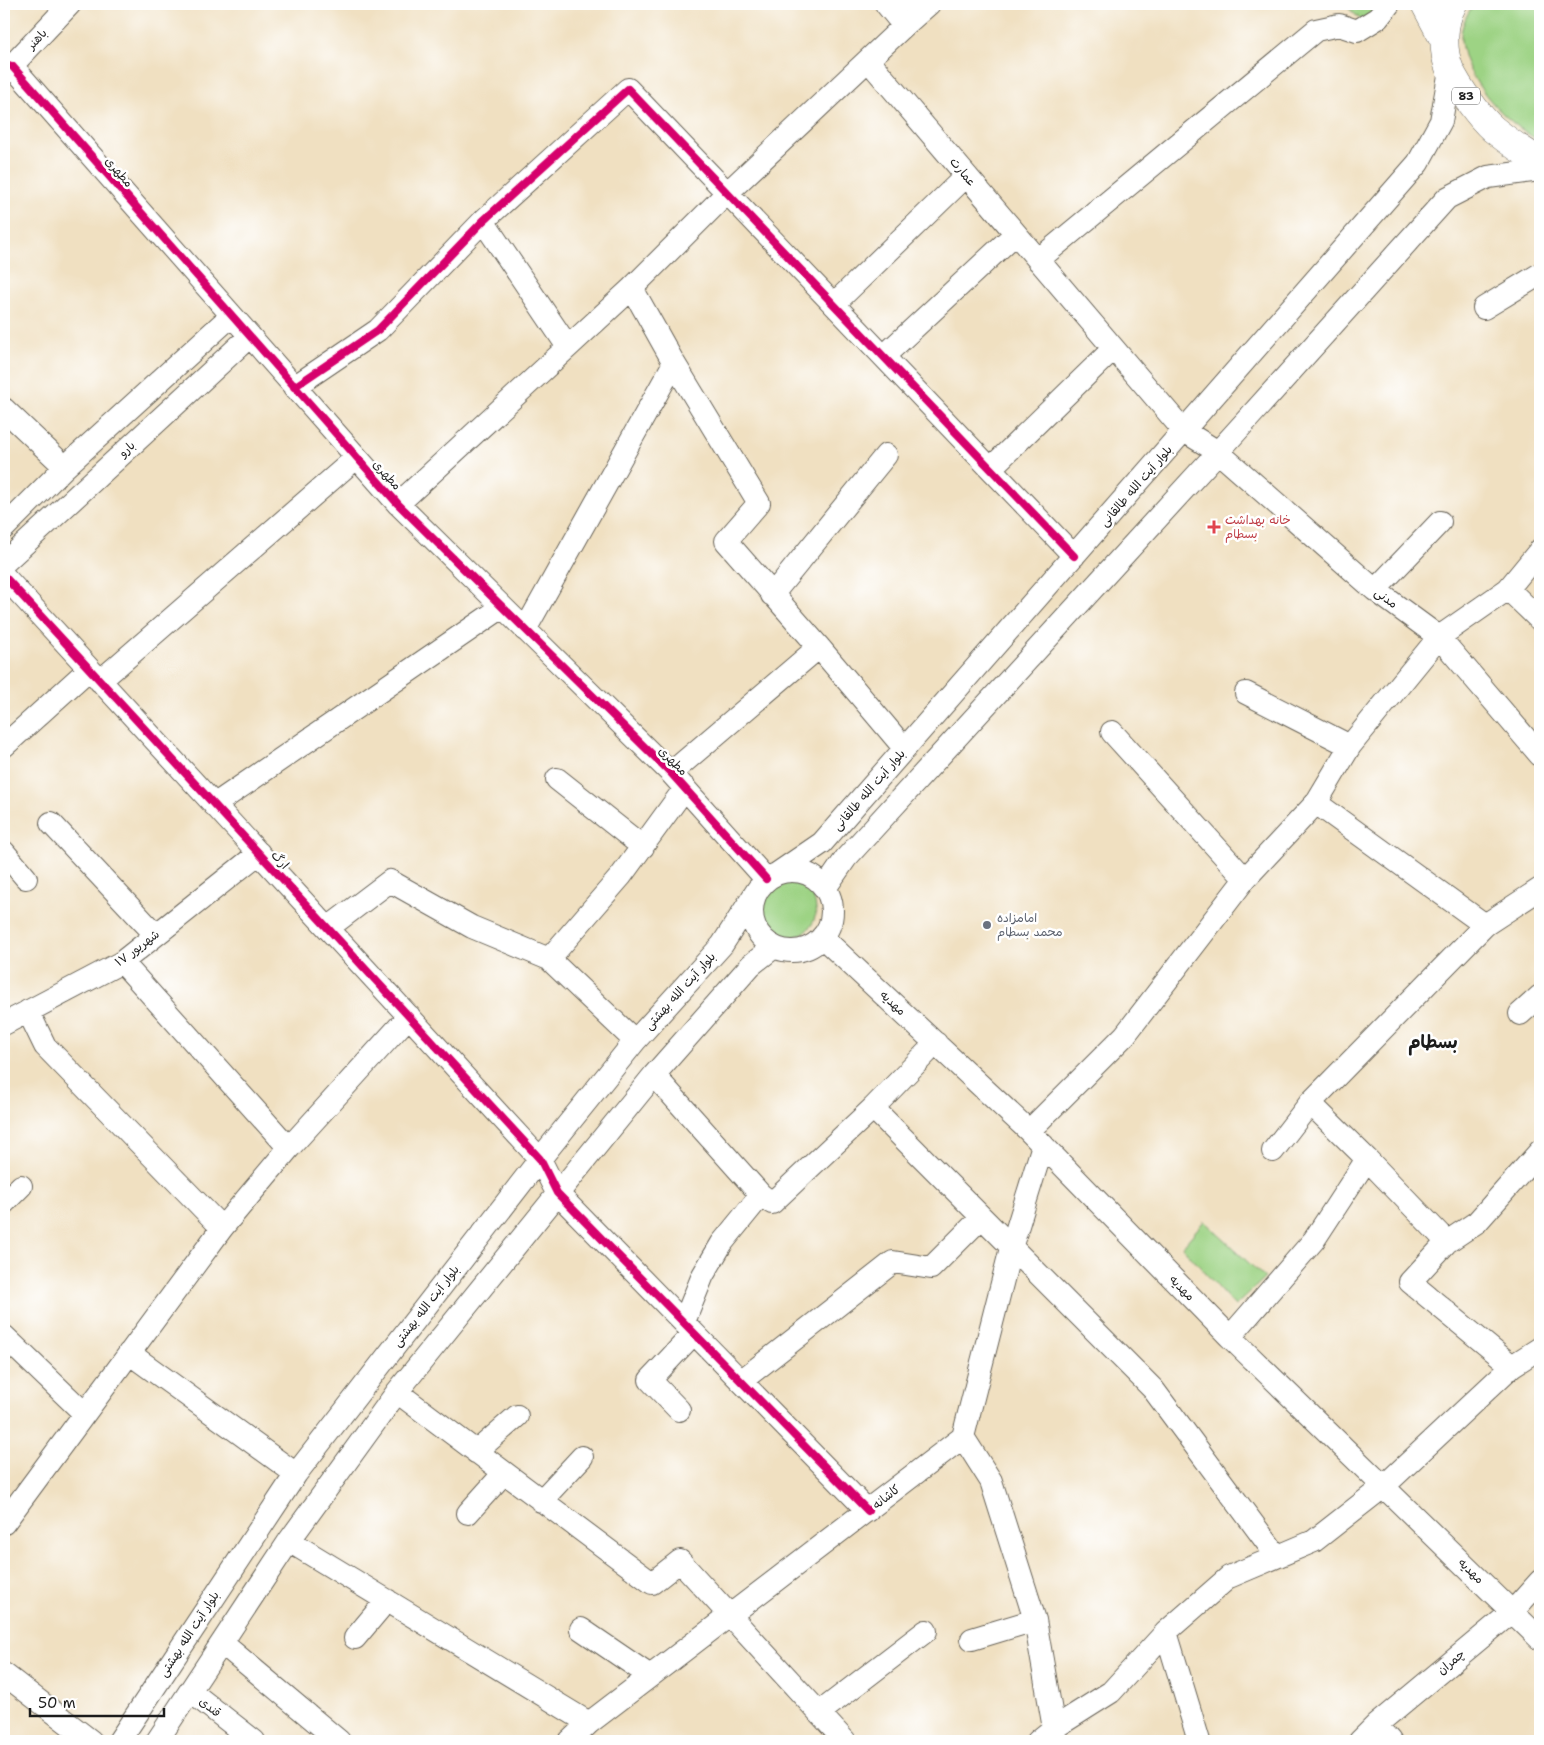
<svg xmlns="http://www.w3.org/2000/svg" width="1544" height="1745" viewBox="0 0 1544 1745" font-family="'Shantell Sans','Playpen Sans Arabic',sans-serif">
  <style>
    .green { fill: #9dd384; stroke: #5c7850 }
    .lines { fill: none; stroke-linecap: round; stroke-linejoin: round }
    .minor-casing { stroke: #666156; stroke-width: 24 }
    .highway-casing { stroke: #666156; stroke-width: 29 }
    .minor { stroke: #fff; stroke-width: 22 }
    .highway { stroke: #fff; stroke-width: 28 }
    .cycleway-casing { stroke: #fff; stroke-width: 11 }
    .cycleway { stroke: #d6006c; stroke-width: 8 }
    .health-dot { fill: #e0444e; stroke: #fff; stroke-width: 2 }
    .worship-dot { fill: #6b7280; stroke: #fff; stroke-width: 2 }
    .labels { text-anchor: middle; stroke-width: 5; stroke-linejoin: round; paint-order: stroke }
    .shield { fill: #fff; stroke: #606060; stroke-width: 1 }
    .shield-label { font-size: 11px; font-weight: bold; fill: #1c1c1c }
    .street-label { font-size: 12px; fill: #1c1c1c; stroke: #fff }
    .health-label { font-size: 12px; fill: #be3a42; stroke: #fff; text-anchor: start }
    .worship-label { font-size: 12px; fill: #5b616d; stroke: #fff; text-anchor: start }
    .district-label { font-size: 18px; font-weight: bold; fill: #1c1c1c; stroke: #fff }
  </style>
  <rect width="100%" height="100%" fill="#fff"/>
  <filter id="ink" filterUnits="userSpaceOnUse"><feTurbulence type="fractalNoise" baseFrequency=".02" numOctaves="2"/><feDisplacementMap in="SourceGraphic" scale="10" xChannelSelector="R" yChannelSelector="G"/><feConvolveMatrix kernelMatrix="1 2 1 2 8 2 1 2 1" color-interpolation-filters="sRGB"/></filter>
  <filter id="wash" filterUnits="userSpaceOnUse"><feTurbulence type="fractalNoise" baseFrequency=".0096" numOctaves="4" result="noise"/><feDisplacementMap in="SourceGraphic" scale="20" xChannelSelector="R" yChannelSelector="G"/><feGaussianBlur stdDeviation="1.12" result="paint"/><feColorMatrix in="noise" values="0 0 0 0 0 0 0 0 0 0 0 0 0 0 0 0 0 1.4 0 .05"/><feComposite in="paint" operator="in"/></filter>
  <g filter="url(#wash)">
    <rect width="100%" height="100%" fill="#f0e0c1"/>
    <path class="green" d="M 1344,4 L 1383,4 L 1361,20 Z
      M 1474,4 L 1540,4 L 1540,141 C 1506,123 1464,80 1461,40 C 1460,28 1467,13 1474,4 Z
      M762 910a27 27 0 1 1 54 0a27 27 0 1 1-54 0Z
      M 1204,1221 L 1265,1278 L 1235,1306 L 1182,1247 Z"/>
  </g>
  <g filter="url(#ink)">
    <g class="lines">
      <g class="minor-casing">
        <path id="minor" d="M 886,4 L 904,26
          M 868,60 L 1184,431 L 1218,452 L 1375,590 L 1439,637 L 1540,755
          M 12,66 L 398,504 L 671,773 L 766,879
          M 4,74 L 70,4
          M 483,221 L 568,347
          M 1038,260 L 1316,30 L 1339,25 L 1357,31 L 1378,18 L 1389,4
          M 632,288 L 674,363 L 759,503 L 726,541 L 819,647 L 905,749
          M 834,304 L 966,176
          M 1484,308 L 1540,274
          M 884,356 L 1015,234
          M 294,387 L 378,330 L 483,221 L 628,89 L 1074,556
          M 4,409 L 65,467
          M 991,468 L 1113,349
          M 398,504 L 632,288 L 727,193 L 904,26 L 929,4
          M 4,528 L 65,467 L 231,316
          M 4,563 L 250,336
          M 4,576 L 540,1159 L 557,1193 L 868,1511
          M 1508,589 L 1540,620
          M 1375,590 L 1440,522
          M 772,595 L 886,455
          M 525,630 L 674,363
          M 100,681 L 356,458
          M 1246,693 L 1350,746
          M 1112,732 L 1245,879
          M 4,746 L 89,669
          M 671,773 L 819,647
          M 557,779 L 643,847
          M 1316,803 L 1485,925
          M 214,805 L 501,608
          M 51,823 L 155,934
          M 4,852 L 26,878
          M752 911a40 40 0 1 1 80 0a40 40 0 1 1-80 0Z
          M 778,873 L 822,843 L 1418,163 L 1441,121 L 1450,70
          M 826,887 L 846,858 L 1218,452 L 1447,198 L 1488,177 L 1540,170
          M 328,928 L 390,881 L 472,927 L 549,959 L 635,1041
          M 822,937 L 1029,1131 L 1230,1337 L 1540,1639
          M 549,959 L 621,876 L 685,788
          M 122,962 L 289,1148
          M 28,1011 L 45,1046 L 222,1228
          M 1520,1014 L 1540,996
          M 4,1024 L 122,962 L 259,853
          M 654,1075 L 761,1195 L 772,1203 L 873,1108 L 936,1043
          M 1310,1103 L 1367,1159 L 1447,1242 L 1410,1282 L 1512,1366
          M 873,1108 L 1153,1389 L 1277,1556
          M 1029,1131 L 1125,1035 L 1245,879 L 1316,803 L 1350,746 L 1439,637 L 1508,589 L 1540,550
          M 1273,1151 L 1310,1103 L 1485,925 L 1540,889
          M 4,1203 L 21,1186
          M 1447,1242 L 1477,1222 L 1540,1151
          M 684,1322 L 703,1275 L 722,1243 L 761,1195
          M 4,1336 L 84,1413
          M 1230,1337 L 1314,1240 L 1367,1159
          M 129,1353 L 296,1474
          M 741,1381 L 893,1262 L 931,1268 L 981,1218
          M 397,1392 L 652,1583 L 680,1561 L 845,1741
          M 679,1410 L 650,1380 L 694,1333
          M 963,1437 L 991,1481 L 1035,1620 L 1056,1740
          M 476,1452 L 517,1416
          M 541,1501 L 582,1457
          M 468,1513 L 504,1473
          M 4,1523 L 222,1228 L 289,1148 L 409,1016
          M 289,1541 L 589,1723
          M 581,1629 L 650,1676
          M 1166,1632 L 1199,1741
          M 355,1638 L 387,1600
          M 972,1639 L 1035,1620
          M 222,1643 L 339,1741
          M 4,1674 L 91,1741
          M 190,1691 L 254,1741
          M 819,1713 L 926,1631
          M 1376,1725 L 1390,1741
          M 119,1741 L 296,1474 L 540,1159 L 635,1041 L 722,945 L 758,889
          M 157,1741 L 289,1541 L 397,1392 L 654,1075 L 751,965 L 774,947
          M 570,1741 L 589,1723 L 963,1437 L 1011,1248 L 1043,1145
          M 1038,1741 L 1054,1728 L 1111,1692 L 1166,1632 L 1229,1577 L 1314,1541 L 1383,1487 L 1512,1366 L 1540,1348
          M 1360,1741 L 1376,1725 L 1513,1611 L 1540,1581"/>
      </g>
      <g class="highway-casing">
        <path id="highway" d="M 1425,4 L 1443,38
          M 1453,4 C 1442,23 1442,51 1450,70 C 1458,87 1479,117 1493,129 C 1508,141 1523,152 1540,161"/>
      </g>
      <use href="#minor" class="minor"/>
      <use href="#highway" class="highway"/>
      <g class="cycleway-casing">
        <path id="cycleway" d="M 12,66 L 398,504 L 671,773 L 766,879
          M 294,387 L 378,330 L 483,221 L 628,89 L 1074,556
          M 4,576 L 540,1159 L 557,1193 L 868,1511"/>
      </g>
      <use href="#cycleway" class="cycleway"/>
    </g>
  </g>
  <path class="health-dot" d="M1211.5 519.5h5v5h5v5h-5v5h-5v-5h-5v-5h5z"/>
  <circle class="worship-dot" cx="987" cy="925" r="5"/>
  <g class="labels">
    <rect class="shield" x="1452" y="87.5" width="28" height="17" rx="4"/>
    <g class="shield-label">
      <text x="1466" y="100">83</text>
    </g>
    <g class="street-label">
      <text transform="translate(37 39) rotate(-47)" y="4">باهنر</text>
      <text transform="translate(119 172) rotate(49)" y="4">مطهری</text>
      <text transform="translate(963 172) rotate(50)" y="4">عمارت</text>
      <text transform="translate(127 449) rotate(-43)" y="4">بارو</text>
      <text transform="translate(387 475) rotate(48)" y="4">مطهری</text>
      <text transform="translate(1136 486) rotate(-49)" y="4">بلوار آیت الله طالقانی</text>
      <text transform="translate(1386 598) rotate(37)" y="4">مدنی</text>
      <text transform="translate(673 761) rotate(45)" y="4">مطهری</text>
      <text transform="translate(869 790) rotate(-49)" y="4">بلوار آیت الله طالقانی</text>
      <text transform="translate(280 860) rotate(47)" y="4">ارگ</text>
      <text transform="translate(137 948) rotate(-37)" y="4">۱۷ شهریور</text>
      <text transform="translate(680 991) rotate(-48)" y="4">بلوار آیت الله بهشتی</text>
      <text transform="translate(893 1003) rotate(43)" y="4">مهدیه</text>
      <text transform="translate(1182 1288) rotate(46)" y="4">مهدیه</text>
      <text transform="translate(426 1306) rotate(-52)" y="4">بلوار آیت الله بهشتی</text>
      <text transform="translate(886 1497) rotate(-38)" y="4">کاشانه</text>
      <text transform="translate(1471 1571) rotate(44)" y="4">مهدیه</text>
      <text transform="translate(189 1634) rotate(-57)" y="4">بلوار آیت الله بهشتی</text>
      <text transform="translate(1451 1662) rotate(-40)" y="4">چمران</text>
      <text transform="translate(210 1707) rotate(38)" y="4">قندی</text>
    </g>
    <g class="health-label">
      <text x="1225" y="524">خانه بهداشت<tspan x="1225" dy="14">بسطام</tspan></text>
    </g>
    <g class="worship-label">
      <text x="997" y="922">امامزاده<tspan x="997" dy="14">محمد بسطام</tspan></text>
    </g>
    <g class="district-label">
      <text x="1433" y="1048">بسطام</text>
    </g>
  </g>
  <rect width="1544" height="1745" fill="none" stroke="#fff" stroke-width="20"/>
  <path d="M30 1708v8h134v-8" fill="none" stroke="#1c1c1c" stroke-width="2.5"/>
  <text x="38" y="1708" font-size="15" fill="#1c1c1c" stroke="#ffffff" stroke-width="4" paint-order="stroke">50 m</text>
</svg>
